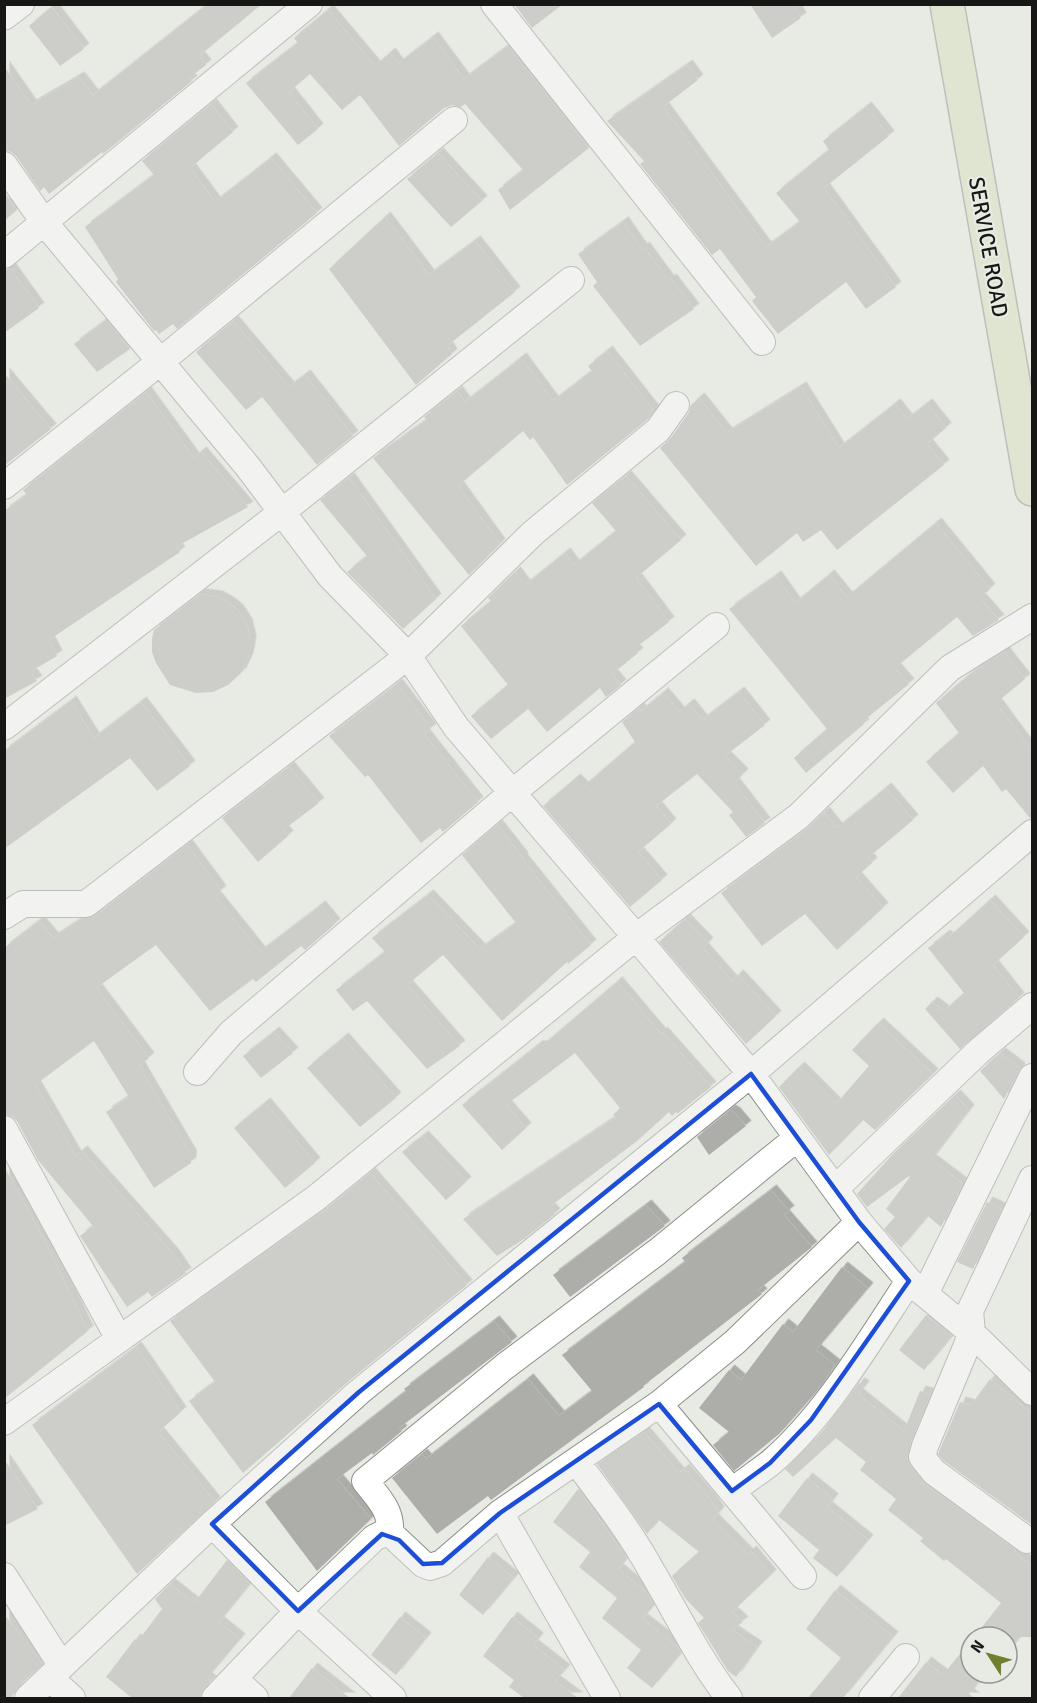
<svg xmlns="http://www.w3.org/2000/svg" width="1037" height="1703" viewBox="0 0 1037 1703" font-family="Signika,sans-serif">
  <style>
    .building { fill: #adaea9; filter: url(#shadow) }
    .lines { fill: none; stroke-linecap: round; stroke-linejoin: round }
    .street-casing { stroke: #8b8d87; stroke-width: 28 }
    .secondary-casing { stroke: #8b8d87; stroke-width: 36 }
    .street { stroke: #fff; stroke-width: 26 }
    .secondary { stroke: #d8e0bd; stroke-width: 33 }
    .marked { fill: none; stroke: #1d4ed8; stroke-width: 4.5; stroke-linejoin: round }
    .labels { text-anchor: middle; stroke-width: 4.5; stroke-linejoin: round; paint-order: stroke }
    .street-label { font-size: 22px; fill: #171816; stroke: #e8eae4 }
  </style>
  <defs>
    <filter id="shadow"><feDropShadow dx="5.5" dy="-5.5" stdDeviation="0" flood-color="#0004"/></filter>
  </defs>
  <rect width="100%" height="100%" fill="#e8eae4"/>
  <path class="building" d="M 208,4 L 262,4 L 199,56 L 206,65 L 189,78 L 192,81 L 103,154 L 102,152 L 49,194 L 44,187 L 40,191 L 16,156 L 11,152 L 4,150 L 4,66 L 31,105 L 79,77 L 93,95 Z
    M 514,4 L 563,4 L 532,28 Z
    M 750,4 L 793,4 L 801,18 L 772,38 Z
    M 52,7 L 84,49 L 60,66 L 29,26 Z
    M 328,10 L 375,66 L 390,53 L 398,64 L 433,37 L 464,79 L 508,46 L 589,148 L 510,210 L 498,190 L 523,170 L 465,104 L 461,107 L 452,105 L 444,108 L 399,146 L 360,95 L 342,110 L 310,74 L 289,92 L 318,129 L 298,145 L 246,83 L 298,43 L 294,38 Z
    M 687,65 L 698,80 L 663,107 L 766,247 L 800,222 L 776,193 L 829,150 L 823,141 L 866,107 L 889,136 L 824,188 L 896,287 L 866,309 L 846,282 L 778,334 L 752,301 L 756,297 L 720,249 L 712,255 L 640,164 L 644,161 L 607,121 Z
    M 211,104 L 233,132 L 190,168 L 215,202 L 271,158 L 317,213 L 177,329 L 173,324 L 159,334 L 156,330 L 154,331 L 116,282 L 118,279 L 85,227 L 154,175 L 142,161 Z
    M 438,153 L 482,201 L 451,227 L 407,179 Z
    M 4,192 L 17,210 L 4,221 Z
    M 385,217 L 429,275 L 475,241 L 515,292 L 447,346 L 452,354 L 416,385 L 329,269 Z
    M 623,222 L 642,249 L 644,247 L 669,281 L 671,279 L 694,309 L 640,346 L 593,286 L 597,282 L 578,254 Z
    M 10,268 L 39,308 L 4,333 L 4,270 Z
    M 106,320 L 130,349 L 97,372 L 74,344 Z
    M 233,321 L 289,387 L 305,375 L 353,436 L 317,465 L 262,397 L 246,410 L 196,352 Z
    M 607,351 L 654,411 L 647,420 L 567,485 L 533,437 L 530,440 L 523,431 L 458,486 L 500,544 L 469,575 L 373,458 L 427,420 L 424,417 L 457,391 L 465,402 L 521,358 L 553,401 L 592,371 L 588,366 Z
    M 4,373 L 51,429 L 4,466 Z
    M 801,387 L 839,448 L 895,404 L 907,419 L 927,404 L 946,428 L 927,444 L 944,465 L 837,550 L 821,530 L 803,542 L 797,533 L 756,566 L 660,448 L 670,439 L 688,414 L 691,405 L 699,398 L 727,433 Z
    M 146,392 L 194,458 L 201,452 L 248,507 L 176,547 L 180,552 L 49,640 L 57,656 L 30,672 L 37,681 L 4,699 L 4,511 L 27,495 L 23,490 Z
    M 626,476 L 681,540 L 636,578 L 669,622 L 634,649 L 638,653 L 612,674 L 621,685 L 606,697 L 600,688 L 547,732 L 528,709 L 491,739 L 471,716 L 508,685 L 461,626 L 491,601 L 488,598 L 515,572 L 525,585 L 565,553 L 574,565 L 616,531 L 592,503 Z
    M 349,478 L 436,599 L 403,629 L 347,572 L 367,556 L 320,500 Z
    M 936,523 L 990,589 L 980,598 L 999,620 L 973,636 L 957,617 L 895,668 L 909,684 L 862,722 L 864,724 L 806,773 L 794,758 L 827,729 L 729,609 L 776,576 L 795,603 L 829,575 L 847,597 Z
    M 200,594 L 217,596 L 228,602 L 238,610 L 247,624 L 251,641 L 248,658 L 241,673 L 228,685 L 213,692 L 196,693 L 170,685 L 156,663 L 152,652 L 152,639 L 154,630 Z
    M 1004,652 L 1025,679 L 996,703 L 1032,752 L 1032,818 L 1030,818 L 1006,789 L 1002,792 L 983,766 L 953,793 L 926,762 L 959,733 L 936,703 L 975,670 Z
    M 397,684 L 431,729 L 424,734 L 478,802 L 443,832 L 440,828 L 421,843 L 368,775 L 365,777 L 329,736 Z
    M 739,692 L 765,725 L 725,756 L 743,774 L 734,783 L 765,823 L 746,837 L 729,815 L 733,812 L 697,774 L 656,806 L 671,824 L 638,852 L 662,880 L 630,907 L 543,806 L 575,779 L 583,787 L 635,742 L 622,722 L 639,708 L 641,711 L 663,693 L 679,712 L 689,704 L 702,720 Z
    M 71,701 L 94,738 L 141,702 L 190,766 L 157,791 L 130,758 L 4,849 L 4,751 Z
    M 289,767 L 319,803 L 283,830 L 288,836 L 258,862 L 222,818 Z
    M 886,788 L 913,820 L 868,858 L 872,863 L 856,877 L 883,908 L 837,950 L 805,914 L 762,946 L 721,893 L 808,828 L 824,812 L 837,828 Z
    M 497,825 L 523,858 L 522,859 L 591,945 L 568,964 L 567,962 L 502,1021 L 443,955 L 407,985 L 460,1046 L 427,1069 L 367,1001 L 353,1011 L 336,990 L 385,952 L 372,938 L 428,895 L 480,949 L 516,923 L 462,855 Z
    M 187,845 L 221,891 L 215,896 L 260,952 L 320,906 L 335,924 L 305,950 L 301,946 L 256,982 L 253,979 L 210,1011 L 156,945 L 96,988 L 149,1058 L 139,1066 L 191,1155 L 191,1163 L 154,1188 L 106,1112 L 129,1097 L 94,1041 L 35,1085 L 76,1156 L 82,1151 L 173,1254 L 186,1273 L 152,1297 L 148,1292 L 127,1307 L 80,1236 L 93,1226 L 38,1160 L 17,1121 L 11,1116 L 4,1114 L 4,948 L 39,921 L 53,938 L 82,919 L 95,916 Z
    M 990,900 L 1024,937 L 993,965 L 1019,998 L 960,1049 L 925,1009 L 932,1002 L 944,1011 L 964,993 L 928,948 L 945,935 L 948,938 Z
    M 685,919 L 708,943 L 703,948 L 732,981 L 738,975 L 776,1016 L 746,1044 L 659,942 Z
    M 617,982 L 661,1034 L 662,1032 L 711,1087 L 677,1114 L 676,1112 L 672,1116 L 669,1112 L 637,1141 L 549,1207 L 555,1214 L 524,1239 L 497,1256 L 463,1219 L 616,1117 L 613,1115 L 620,1108 L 575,1053 L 506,1105 L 526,1128 L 502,1150 L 462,1105 L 537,1046 L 542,1046 Z
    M 878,1023 L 933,1074 L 875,1130 L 863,1120 L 829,1155 L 779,1087 L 799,1067 L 836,1104 L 869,1066 L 852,1050 Z
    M 274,1032 L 293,1053 L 261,1078 L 243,1056 Z
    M 343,1038 L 396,1098 L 360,1127 L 307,1068 Z
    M 1000,1053 L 1020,1068 L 1004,1099 L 980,1071 Z
    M 955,1095 L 969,1110 L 931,1160 L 963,1184 L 941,1227 L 928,1216 L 901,1248 L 884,1229 L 895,1217 L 886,1209 L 910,1177 L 909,1176 L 867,1207 L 857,1194 L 892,1155 Z
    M 265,1103 L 315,1163 L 285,1188 L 234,1128 Z
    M 730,1110 L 735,1113 L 746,1126 L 709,1155 L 697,1137 Z
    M 423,1136 L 466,1182 L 446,1200 L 402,1152 Z
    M 4,1166 L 47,1245 L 88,1331 L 4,1399 Z
    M 370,1173 L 467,1285 L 350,1380 L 243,1473 L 189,1401 L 215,1382 L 170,1321 L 325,1210 Z
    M 771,1190 L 789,1211 L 784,1215 L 812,1247 L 758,1290 L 762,1294 L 643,1386 L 644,1387 L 491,1500 L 488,1496 L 437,1534 L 392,1478 L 422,1454 L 426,1459 L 528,1379 L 559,1416 L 592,1391 L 562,1355 L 685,1262 L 682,1258 Z
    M 987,1202 L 1002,1209 L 973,1269 L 957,1262 Z
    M 646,1205 L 665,1226 L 570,1297 L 553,1275 Z
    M 842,1267 L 868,1288 L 816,1350 L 835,1365 L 816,1392 L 779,1434 L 734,1471 L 713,1445 L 729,1432 L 699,1408 L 729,1370 L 741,1380 L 783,1324 L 793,1332 Z
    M 926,1315 L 952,1336 L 924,1370 L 899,1350 Z
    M 494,1321 L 512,1342 L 399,1428 L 402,1431 L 373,1455 L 372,1453 L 337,1479 L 371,1519 L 317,1571 L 265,1502 L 406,1391 L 404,1389 Z
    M 136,1347 L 181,1412 L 158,1432 L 215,1502 L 137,1574 L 32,1425 Z
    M 990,1379 L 1032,1414 L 1032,1525 L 944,1461 L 938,1454 L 960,1402 L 971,1405 Z
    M 859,1383 L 864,1386 L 858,1394 L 904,1431 L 920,1391 L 931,1394 L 911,1442 L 907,1460 L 910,1466 L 925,1484 L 1016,1550 L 1014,1552 L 1032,1566 L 1032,1637 L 1020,1637 L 1007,1653 L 1007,1637 L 974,1637 L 1001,1603 L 946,1559 L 944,1561 L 920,1541 L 923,1538 L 888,1510 L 896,1499 L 860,1470 L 866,1462 L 836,1438 L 793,1477 L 785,1469 L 820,1434 Z
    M 644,1432 L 679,1473 L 684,1469 L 710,1499 L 719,1512 L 713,1519 L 748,1554 L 751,1551 L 771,1575 L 732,1612 L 743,1622 L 732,1630 L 757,1647 L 736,1677 L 728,1671 L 698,1623 L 704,1618 L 685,1598 L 672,1576 L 699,1552 L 659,1520 L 647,1534 L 597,1464 Z
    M 4,1459 L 38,1509 L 4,1526 Z
    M 807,1478 L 833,1499 L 827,1507 L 868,1540 L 837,1577 L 813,1558 L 819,1550 L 778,1516 Z
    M 578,1489 L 627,1558 L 618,1569 L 647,1593 L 654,1605 L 642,1619 L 677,1646 L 681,1653 L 652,1688 L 627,1668 L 641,1650 L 602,1618 L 617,1598 L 579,1567 L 590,1552 L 553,1522 Z
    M 488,1557 L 514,1578 L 483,1615 L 459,1595 Z
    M 227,1560 L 250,1584 L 219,1622 L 240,1639 L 207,1678 L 211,1681 L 204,1688 L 200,1698 L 132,1698 L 106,1677 L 135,1639 L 138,1641 L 162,1609 L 155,1599 L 170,1584 L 194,1603 Z
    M 835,1590 L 893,1637 L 843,1698 L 808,1698 L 841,1658 L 806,1629 Z
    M 4,1614 L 43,1664 L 18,1687 L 11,1698 L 4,1698 Z
    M 400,1617 L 426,1638 L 396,1675 L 371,1655 Z
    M 512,1617 L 538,1638 L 533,1645 L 565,1670 L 555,1681 L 578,1698 L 524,1698 L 509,1687 L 514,1680 L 483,1656 Z
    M 971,1640 L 971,1673 L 990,1673 L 983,1682 L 980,1680 L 969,1694 L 974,1698 L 898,1698 L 926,1662 L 943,1675 Z
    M 312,1668 L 350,1698 L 289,1698 Z"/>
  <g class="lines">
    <g class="street-casing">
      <path id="street" d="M 494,4 L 762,342
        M 4,17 L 21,4
        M 4,165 L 44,222 L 248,467 L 330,576 L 408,656 L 456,727 L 636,937 L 751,1074 L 859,1222 L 909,1281 L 972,1333 L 970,1311 L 1032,1179
        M 4,255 L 309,4
        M 4,486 L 161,361 L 454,120
        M 4,727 L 282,512 L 571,280
        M 4,916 L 23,904 L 86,904 L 408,656 L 533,533 L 658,430 L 676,405
        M 197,1072 L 231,1033 L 512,793 L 716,626
        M 4,1129 L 119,1339
        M 835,1189 L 979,1051 L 1032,1006
        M 925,1294 L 1032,1077
        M 659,1404 L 803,1576
        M 4,1422 L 316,1198 L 636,937 L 799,816 L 950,668 L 1032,617
        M 576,1461 C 602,1496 629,1530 650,1568 C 676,1612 698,1658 729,1698
        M 732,1491 C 744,1482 757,1473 769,1464 C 825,1417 869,1341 909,1281
        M 500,1513 L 607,1698
        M 212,1524 L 298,1611 L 393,1698
        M 390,1533 C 392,1510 378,1498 365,1481 L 504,1367 L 657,1252 L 797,1138
        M 1027,1540 L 934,1472 L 922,1457 L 925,1446 L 972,1333 L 1032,1392
        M 4,1576 L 62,1666
        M 50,1678 L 72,1698
        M 234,1679 L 255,1698
        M 28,1698 L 212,1524 L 359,1392 L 751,1074 L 1032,833
        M 215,1698 L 298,1611 L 374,1538 L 382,1534 L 390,1533 L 423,1564 L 430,1567 L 442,1563 L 500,1513 L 659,1404 L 735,1342 L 859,1222
        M 872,1698 L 906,1657"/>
    </g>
    <g class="secondary-casing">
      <path id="secondary" d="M 947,4 L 1032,489"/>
    </g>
    <use href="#street" class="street"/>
    <use href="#secondary" class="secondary"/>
  </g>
  <path d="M0 0H1037V1703H0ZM 751,1074 L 859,1222 L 909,1281 L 811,1420 L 770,1463 L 732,1491 L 659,1404 L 500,1513 L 442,1563 L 423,1564 L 399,1540 L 382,1534 L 298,1611 L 212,1524 L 359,1392 Z" fill="#e8eae4" fill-opacity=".55" fill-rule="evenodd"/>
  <path class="marked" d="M 751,1074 L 859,1222 L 909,1281 L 811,1420 L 770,1463 L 732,1491 L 659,1404 L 500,1513 L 442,1563 L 423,1564 L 399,1540 L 382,1534 L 298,1611 L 212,1524 L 359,1392 Z"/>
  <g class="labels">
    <g class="street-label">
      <text transform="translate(989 247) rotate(80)" y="8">SERVICE ROAD</text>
    </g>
  </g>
  <rect width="1037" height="1703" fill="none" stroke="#171816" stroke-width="12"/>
  <g transform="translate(989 1655) rotate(306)"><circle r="28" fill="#e8eae4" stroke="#949692" stroke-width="1.5"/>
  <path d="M0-4.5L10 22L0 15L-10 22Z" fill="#6e8030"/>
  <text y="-9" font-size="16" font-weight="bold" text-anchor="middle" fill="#171816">N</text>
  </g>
</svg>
